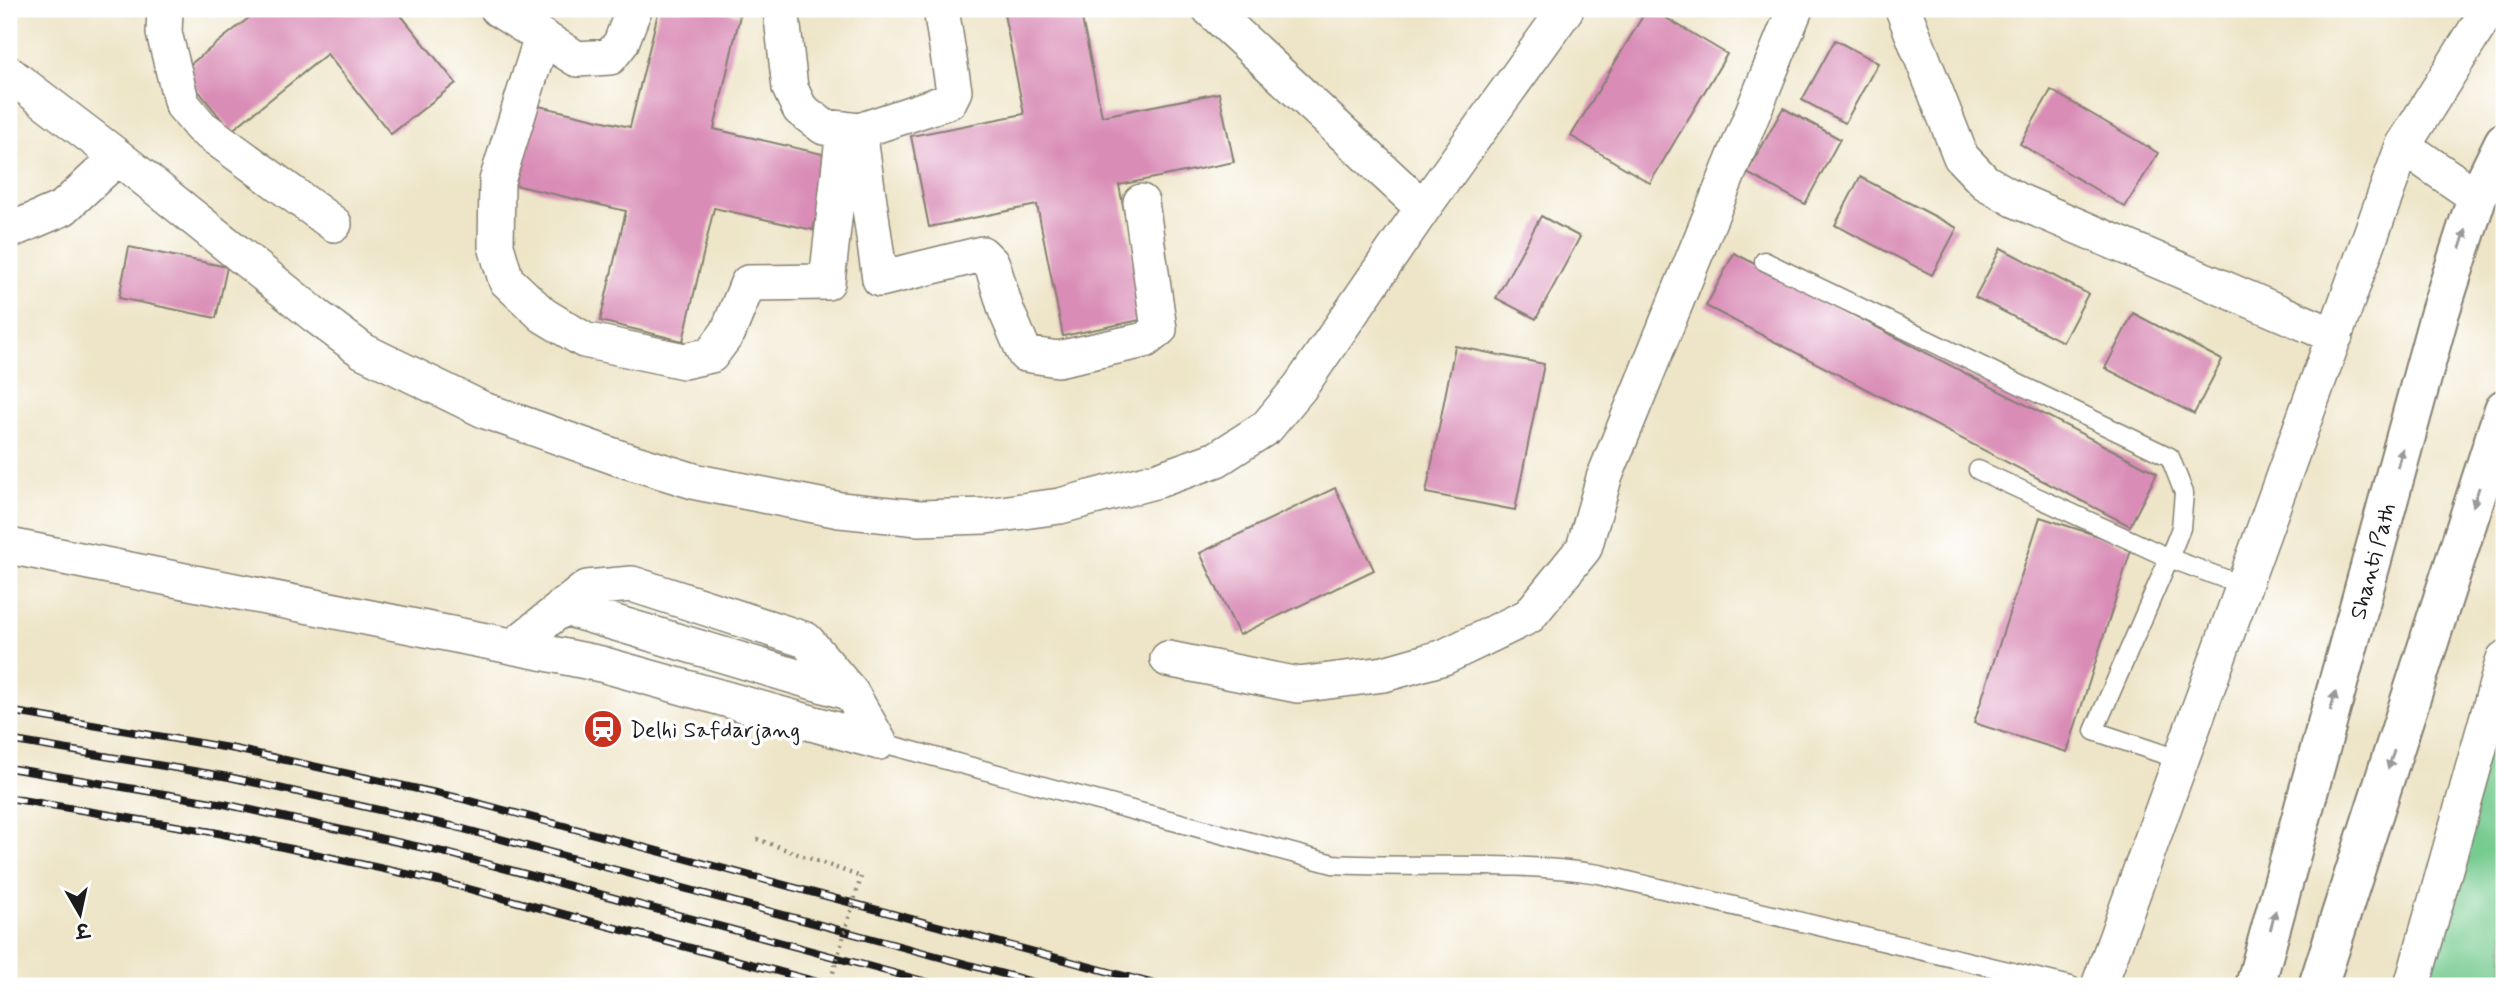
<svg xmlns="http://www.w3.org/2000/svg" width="2513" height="995" viewBox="0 0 2513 995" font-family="Mynerve,'Playpen Sans Deva',sans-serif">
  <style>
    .green { fill: #76cb8f; stroke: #497456; stroke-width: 2 }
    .building { fill: #d98cb6 }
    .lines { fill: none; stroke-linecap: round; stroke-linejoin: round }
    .service-casing { stroke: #858072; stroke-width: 21 }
    .minor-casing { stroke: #858072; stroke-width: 38 }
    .secondary-casing { stroke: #858072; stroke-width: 42 }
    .path { stroke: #858072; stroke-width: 4.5; stroke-dasharray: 2 5; stroke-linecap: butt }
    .service { stroke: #fff; stroke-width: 18 }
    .minor { stroke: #fff; stroke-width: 35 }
    .secondary { stroke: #fff; stroke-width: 38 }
    .rail-casing { stroke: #1c1c1c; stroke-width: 8 }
    .rail { stroke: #fff; stroke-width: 5; stroke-dasharray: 16; stroke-linecap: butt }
    .path-bridge { stroke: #858072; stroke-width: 4.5; stroke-dasharray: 2 5; stroke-linecap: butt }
    .oneway { fill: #999 }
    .labels { text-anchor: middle; stroke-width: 7; stroke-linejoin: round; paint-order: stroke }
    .street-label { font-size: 23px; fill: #1c1c1c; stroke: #fff }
    .poi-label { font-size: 23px; fill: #1c1c1c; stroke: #fff; text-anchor: start }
  </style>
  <rect width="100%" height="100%" fill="#fff"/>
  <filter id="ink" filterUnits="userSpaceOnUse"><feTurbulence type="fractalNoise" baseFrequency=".0143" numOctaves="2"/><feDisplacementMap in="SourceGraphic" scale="14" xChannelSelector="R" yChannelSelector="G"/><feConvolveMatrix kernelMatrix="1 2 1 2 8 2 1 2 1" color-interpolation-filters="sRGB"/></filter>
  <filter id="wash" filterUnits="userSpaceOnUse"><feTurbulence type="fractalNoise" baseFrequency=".00686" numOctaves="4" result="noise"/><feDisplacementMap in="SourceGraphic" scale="28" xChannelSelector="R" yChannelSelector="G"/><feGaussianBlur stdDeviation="1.57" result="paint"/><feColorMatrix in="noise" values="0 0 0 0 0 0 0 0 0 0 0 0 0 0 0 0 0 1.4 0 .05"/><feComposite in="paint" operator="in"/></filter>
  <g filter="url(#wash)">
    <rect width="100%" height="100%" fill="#eee5c8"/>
    <path class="green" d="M 2501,646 L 2504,647 L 2504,986 L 2394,986 Z"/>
    <g id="blocks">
      <path class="building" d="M 260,9 L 396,9 L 456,83 L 391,134 L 327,54 L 231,131 L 182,71 Z
        M 659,9 L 713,9 L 740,15 L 714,129 L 831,156 L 813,230 L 714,208 L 683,341 L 600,321 L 626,211 L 515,185 L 534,105 L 630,127 Z
        M 1003,9 L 1080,9 L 1102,116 L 1219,93 L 1234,162 L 1119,185 L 1145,319 L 1063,336 L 1037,205 L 929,227 L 911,136 L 1024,114 Z
        M 1647,9 L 1651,9 L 1727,54 L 1650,183 L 1571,136 Z
        M 1835,40 L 1878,63 L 1845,123 L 1802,100 Z
        M 2051,90 L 2158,153 L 2125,207 L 2020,144 Z
        M 1783,108 L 1840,139 L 1805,204 L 1747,173 Z
        M 1860,177 L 1957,228 L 1932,275 L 1835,225 Z
        M 1541,216 L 1580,237 L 1536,319 L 1496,298 Z
        M 129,247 L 227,267 L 216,318 L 119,298 Z
        M 2001,248 L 2088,294 L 2063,342 L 1975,297 Z
        M 1734,253 L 2157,473 L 2130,526 L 1706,306 Z
        M 2133,313 L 2222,360 L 2194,414 L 2105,368 Z
        M 1455,346 L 1544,364 L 1515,510 L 1426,493 Z
        M 1335,488 L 1374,570 L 1239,635 L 1200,553 Z
        M 2040,517 L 2132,547 L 2067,752 L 1974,723 Z"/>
    </g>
  </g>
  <g filter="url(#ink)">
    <use href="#blocks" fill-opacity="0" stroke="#858072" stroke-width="2"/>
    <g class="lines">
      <g class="service-casing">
        <path id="service" d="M 1764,261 L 2170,457 L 2184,493 L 2181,528 L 2169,558 L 2244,586
          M 1978,470 L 2169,558 L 2094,731 L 2181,760
          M 879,742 L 1333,864 C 1422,869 1511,860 1599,874 L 2071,986"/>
      </g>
      <g class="minor-casing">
        <path id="minor" d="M 165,9 L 164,33 L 182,104 L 201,127 L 334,224
          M 498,9 L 542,37 L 497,181 L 496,246 L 506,280 L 543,315 L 584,340 L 684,361 L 711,355 L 728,332 L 748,283 L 827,282 L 844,129
          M 781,9 L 790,88 L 800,109 L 824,127 L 859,131 L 949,101 L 954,91 L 941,9
          M 1210,9 L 1423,208
          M 1903,9 L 1961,157 L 1985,182 L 2016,200 L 2335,336
          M 542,37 L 577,59 L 610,57 L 621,43 L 634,9
          M 9,74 L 118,157 L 316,316 L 363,351 L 486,411 L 619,458 L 697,482 L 840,510 L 919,518 L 986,516 L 1060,506 L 1158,480 L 1217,459 L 1267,427 L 1300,387 L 1423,208 L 1566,9
          M 859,131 L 880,279 L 982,254 L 992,264 L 1006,310 L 1025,354 L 1058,359 L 1145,340 L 1159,329 L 1141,202
          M 2403,146 L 2489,9
          M 9,231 L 63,208 L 118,157
          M 9,546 L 601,664 L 879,742
          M 562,607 L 851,693
          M 514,646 L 587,588 L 632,584 L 806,640 L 851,693 L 879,742
          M 1168,659 L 1298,685 L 1384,674 L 1444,657 L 1529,616 L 1584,548 L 1604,478 L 1795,9
          M 2099,986 L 2403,146 L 2477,197
          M 2412,986 L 2504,659"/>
      </g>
      <g class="secondary-casing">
        <path id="secondary" d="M 2255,986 L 2440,312 L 2477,197 L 2504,142
          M 2318,986 L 2504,409"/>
      </g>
      <path class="path" d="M 757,839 L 861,877"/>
      <use href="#service" class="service"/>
      <use href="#minor" class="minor"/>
      <use href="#secondary" class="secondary"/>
      <g class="rail-casing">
        <path id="rail" d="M 9,711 L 235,749 L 459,798 L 1162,986
          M 9,740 L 229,777 L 452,826 L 1048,986
          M 9,768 L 224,804 L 447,853 L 942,986
          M 9,798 L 218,833 L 439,881 L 833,986"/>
      </g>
      <use href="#rail" class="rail"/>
      <path class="path-bridge" d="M 829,986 L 861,877"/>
    </g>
    <defs><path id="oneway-solid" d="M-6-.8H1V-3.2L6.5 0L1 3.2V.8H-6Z" transform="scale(1.75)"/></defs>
    <g class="oneway">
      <use href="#oneway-solid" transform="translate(2463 239) rotate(-72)"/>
      <use href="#oneway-solid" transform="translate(2400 458) rotate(-75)"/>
      <use href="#oneway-solid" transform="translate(2476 497) rotate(108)"/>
      <use href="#oneway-solid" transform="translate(2333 701) rotate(-75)"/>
      <use href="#oneway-solid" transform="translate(2391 760) rotate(108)"/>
      <use href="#oneway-solid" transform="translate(2273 920) rotate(-75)"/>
    </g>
  </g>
  <defs>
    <g id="station-disc" transform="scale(2.0125)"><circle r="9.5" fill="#c8321e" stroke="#fff"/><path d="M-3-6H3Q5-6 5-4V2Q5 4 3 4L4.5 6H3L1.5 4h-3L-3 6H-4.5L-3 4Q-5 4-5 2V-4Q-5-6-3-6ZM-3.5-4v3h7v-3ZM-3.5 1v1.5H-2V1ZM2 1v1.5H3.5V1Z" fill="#fff"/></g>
  </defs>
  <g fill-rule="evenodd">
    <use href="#station-disc" x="603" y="729"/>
  </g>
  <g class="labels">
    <g class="street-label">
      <text transform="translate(2372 561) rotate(-75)" y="8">Shanti Path</text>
    </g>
    <g class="poi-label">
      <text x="630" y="737">Delhi Safdarjang</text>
    </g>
  </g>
  <rect width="2513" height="995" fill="none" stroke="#fff" stroke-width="35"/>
  <g transform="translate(80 914) rotate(171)" stroke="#ffffff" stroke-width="5" paint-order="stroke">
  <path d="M0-5L12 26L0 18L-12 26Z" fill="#1c1c1c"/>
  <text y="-10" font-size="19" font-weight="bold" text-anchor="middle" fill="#1c1c1c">उ</text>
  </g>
</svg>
